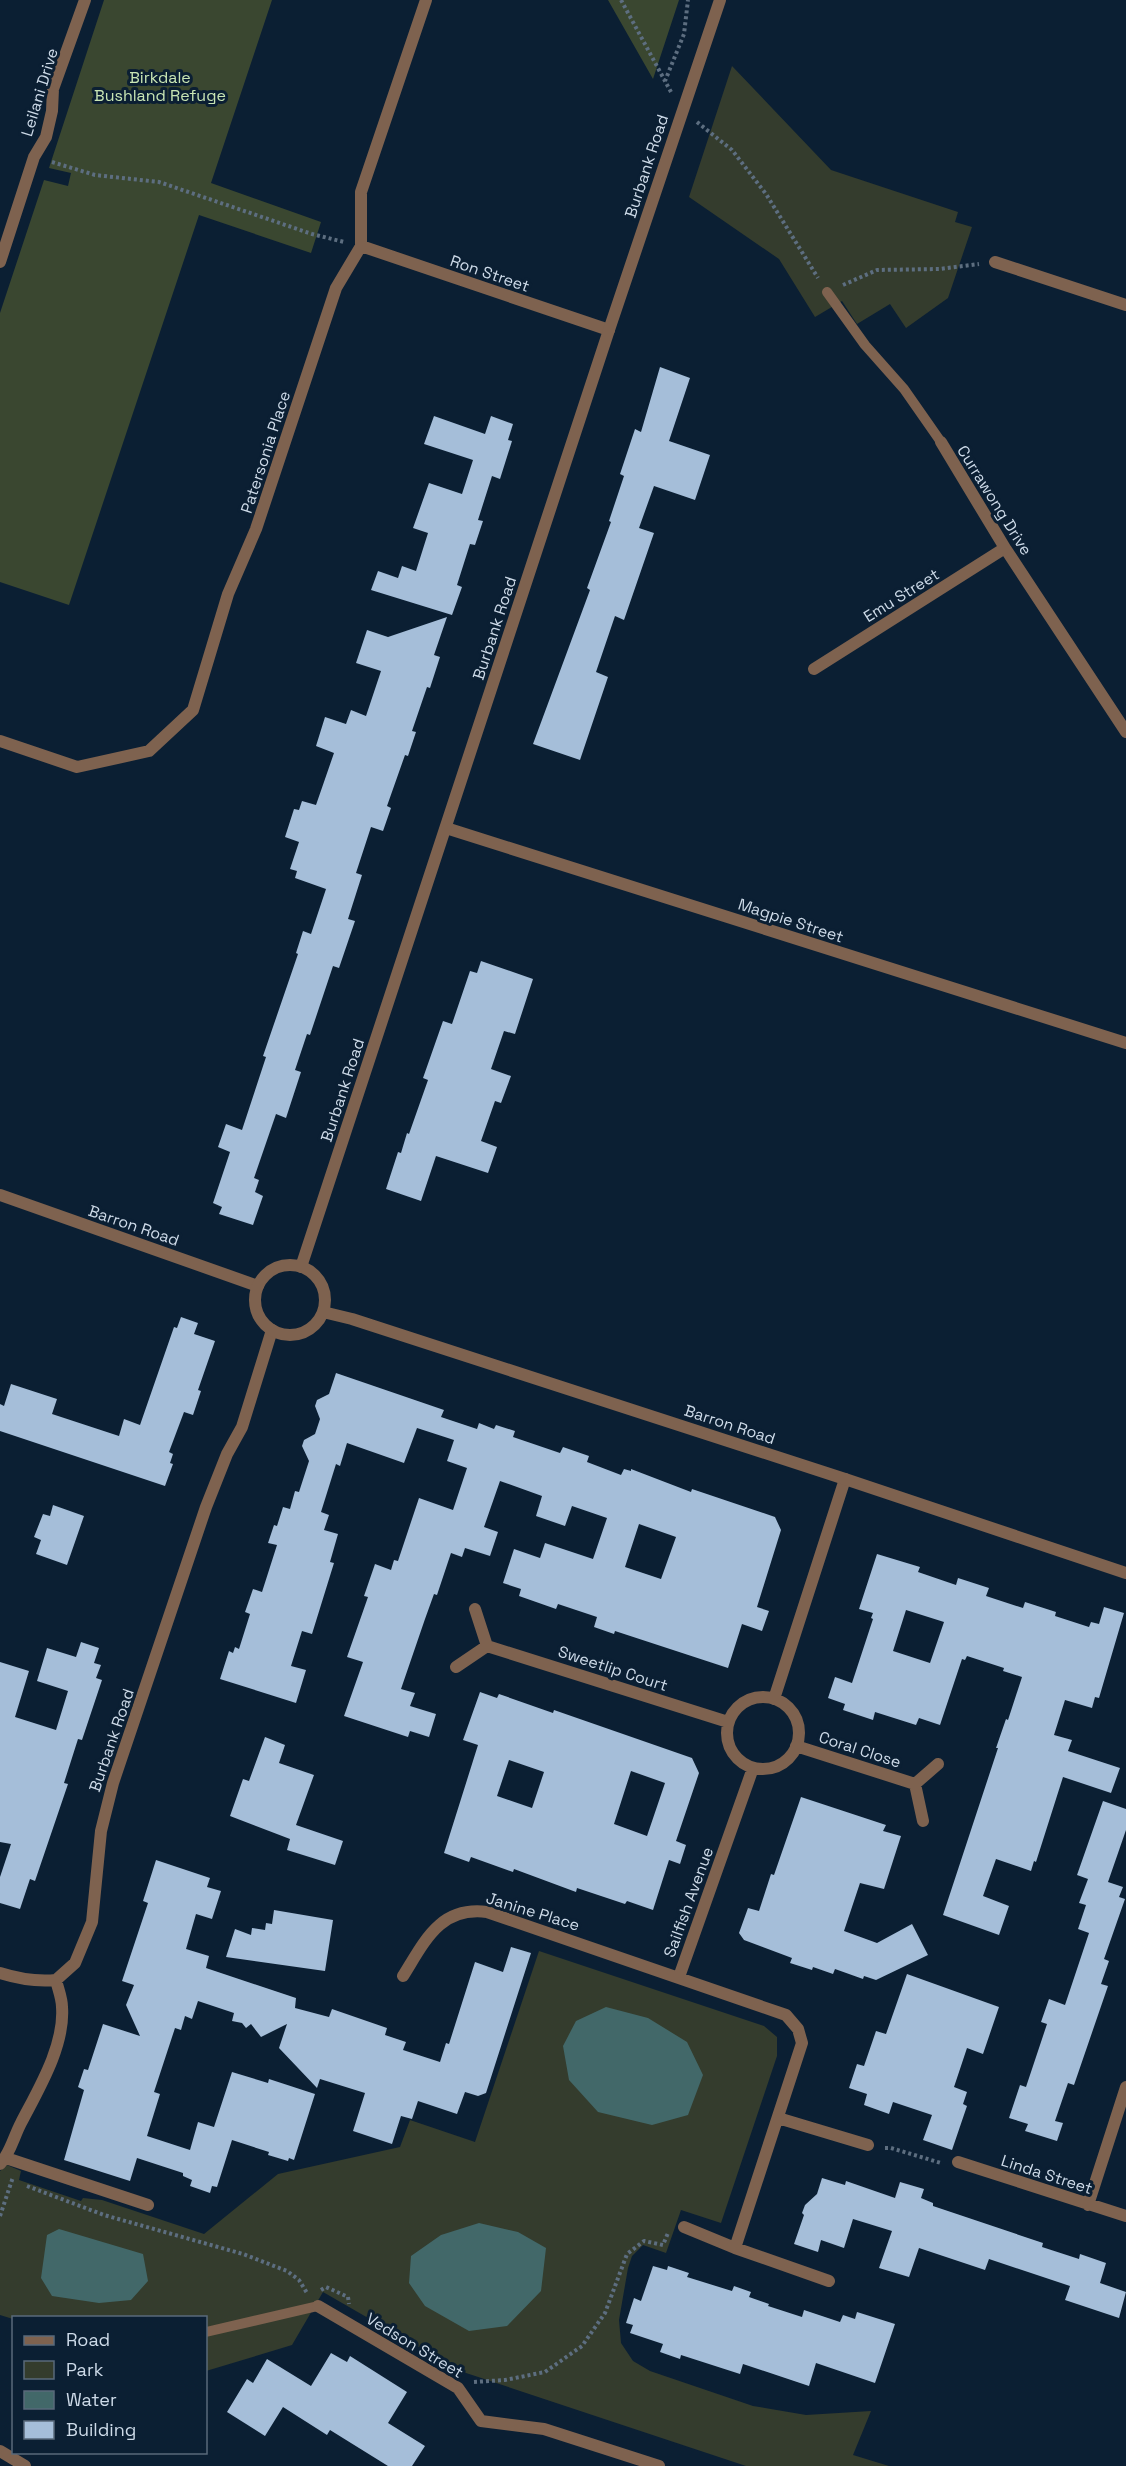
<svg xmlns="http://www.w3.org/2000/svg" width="1126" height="2466" viewBox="0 0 1126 2466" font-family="'Space Grotesk',sans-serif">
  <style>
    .green { fill: #343c2d }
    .forest { fill: #3a4730 }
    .water { fill: #426869 }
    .building { fill: #a5bed9; fill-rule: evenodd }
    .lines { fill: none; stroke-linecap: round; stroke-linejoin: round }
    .path { stroke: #5d6e80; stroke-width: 4; stroke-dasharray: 3 3; stroke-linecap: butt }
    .service { stroke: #7e624f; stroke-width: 10 }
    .minor { stroke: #7e624f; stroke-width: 12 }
    .tertiary { stroke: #7e624f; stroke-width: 12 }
    .labels { text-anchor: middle; stroke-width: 6; stroke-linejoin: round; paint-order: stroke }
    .park-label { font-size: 16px; fill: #c9e6b4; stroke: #0b1f33 }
    .street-label { font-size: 16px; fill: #cddae8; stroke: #0b1f33 }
  </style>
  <rect width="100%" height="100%" fill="#0b1f33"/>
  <path class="green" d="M 732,66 L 831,170 L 958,212 L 955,222 L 972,227 L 948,298 L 906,328 L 890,304 L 857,324 L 842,301 L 815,317 L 779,259 L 689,197 Z
    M 539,1951 L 764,2026 L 777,2037 L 777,2056 L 721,2223 L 681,2210 L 666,2253 L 643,2245 L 632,2256 L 628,2268 L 619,2320 L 621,2343 L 633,2361 L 650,2371 L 753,2406 L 806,2415 L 871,2411 L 853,2455 L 889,2466 L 746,2466 L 460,2371 L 323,2292 L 292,2345 L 206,2371 L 206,2318 L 13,2319 L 0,2315 L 0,2171 L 7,2165 L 21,2171 L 19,2180 L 81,2201 L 83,2198 L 102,2200 L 204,2234 L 278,2174 L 400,2147 L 410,2120 L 475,2142 Z"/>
  <path class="forest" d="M 104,0 L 272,0 L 211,183 L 321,222 L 311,253 L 199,215 L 69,605 L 0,582 L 0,313 L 44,180 L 68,186 L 71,173 L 49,168 Z
    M 608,0 L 679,0 L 653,79 Z"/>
  <path class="water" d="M 606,2007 L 648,2018 L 687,2042 L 703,2075 L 688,2115 L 652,2125 L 598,2112 L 569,2080 L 563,2046 L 576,2021 Z
    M 479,2223 L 518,2232 L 546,2248 L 541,2291 L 507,2326 L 469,2331 L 425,2306 L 409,2283 L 411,2256 L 441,2235 Z
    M 59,2229 L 143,2254 L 148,2281 L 131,2300 L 99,2303 L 52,2296 L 41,2278 L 47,2235 Z"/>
  <path class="building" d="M 660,367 L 690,378 L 669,441 L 710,455 L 695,500 L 654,486 L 639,528 L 654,533 L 624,620 L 615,616 L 596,672 L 608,677 L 580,760 L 533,744 L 590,590 L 587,588 L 611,522 L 609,521 L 624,476 L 620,474 L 635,429 L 641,432 Z
    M 434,416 L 485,434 L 491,416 L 513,424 L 508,440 L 512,441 L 500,479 L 492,476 L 478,520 L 483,521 L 475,545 L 470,544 L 457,585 L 462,587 L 452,615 L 371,590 L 378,571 L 398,578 L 402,566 L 416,571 L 428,533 L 413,528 L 429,483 L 462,494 L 473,460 L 424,444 Z
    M 447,617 L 434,655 L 440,657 L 430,688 L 427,687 L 412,731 L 416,732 L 408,756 L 405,755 L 387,806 L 391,808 L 383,831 L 371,827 L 356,873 L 362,875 L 348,919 L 355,921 L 339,968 L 333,966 L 310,1035 L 307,1034 L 295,1070 L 301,1072 L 286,1118 L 276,1114 L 254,1178 L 259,1180 L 255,1192 L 263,1196 L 253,1225 L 219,1214 L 222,1207 L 213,1203 L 230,1152 L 218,1147 L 226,1124 L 242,1130 L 266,1057 L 263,1056 L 298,954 L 296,953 L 303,931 L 311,934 L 326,889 L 295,878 L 297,871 L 290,869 L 299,842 L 285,837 L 294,809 L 299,810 L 302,801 L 316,805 L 334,753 L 316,746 L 325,717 L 346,724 L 351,710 L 366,716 L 381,671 L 356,663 L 367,630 L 388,637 Z
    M 481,961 L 533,979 L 515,1034 L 504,1031 L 491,1069 L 511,1076 L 501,1103 L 495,1101 L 481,1141 L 497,1147 L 488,1173 L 436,1156 L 421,1201 L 386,1189 L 398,1152 L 401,1153 L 407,1133 L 409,1134 L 428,1080 L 423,1078 L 443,1021 L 452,1024 L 470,971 L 477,973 Z
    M 181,1317 L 198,1323 L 194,1334 L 215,1341 L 198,1390 L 201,1391 L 193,1415 L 184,1412 L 169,1452 L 173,1454 L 170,1463 L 173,1464 L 165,1486 L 0,1431 L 0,1404 L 4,1406 L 11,1384 L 57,1399 L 52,1414 L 119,1436 L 124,1419 L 140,1425 L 174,1327 L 177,1328 Z
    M 336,1373 L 444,1410 L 441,1417 L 477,1429 L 479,1423 L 494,1429 L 496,1425 L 515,1431 L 513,1437 L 560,1453 L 563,1447 L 589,1456 L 587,1462 L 621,1475 L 624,1469 L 631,1471 L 631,1469 L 691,1492 L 692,1489 L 775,1517 L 781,1530 L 757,1607 L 769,1611 L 762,1631 L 742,1624 L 728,1668 L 615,1631 L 614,1634 L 594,1627 L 597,1617 L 558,1604 L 556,1609 L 519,1596 L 521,1589 L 503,1583 L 514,1549 L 540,1558 L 545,1543 L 593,1559 L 607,1518 L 572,1506 L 565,1526 L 536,1516 L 542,1496 L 500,1481 L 484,1527 L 498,1532 L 490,1556 L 465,1548 L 462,1557 L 451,1553 L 437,1595 L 434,1594 L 425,1619 L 401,1689 L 415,1693 L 410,1706 L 436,1714 L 429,1737 L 410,1731 L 408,1737 L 344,1716 L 363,1662 L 347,1657 L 368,1597 L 364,1596 L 375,1564 L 391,1570 L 394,1560 L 398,1561 L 419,1498 L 453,1510 L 467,1468 L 447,1461 L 454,1440 L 417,1428 L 404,1463 L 347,1443 L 340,1466 L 336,1464 L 321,1512 L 329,1515 L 324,1530 L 338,1534 L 330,1562 L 334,1563 L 312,1634 L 302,1631 L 291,1666 L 306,1670 L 296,1703 L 220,1679 L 229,1651 L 233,1653 L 235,1647 L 239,1649 L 250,1614 L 245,1612 L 253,1589 L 262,1592 L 277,1545 L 268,1543 L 274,1525 L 277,1526 L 283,1507 L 290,1509 L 295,1491 L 299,1492 L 309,1461 L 302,1446 L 304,1440 L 315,1434 L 320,1419 L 315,1406 L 317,1400 L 329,1394 ZM 639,1524 L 676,1537 L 661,1579 L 625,1567 Z
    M 53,1505 L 84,1516 L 67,1565 L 36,1554 L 41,1540 L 34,1537 L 43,1514 L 50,1516 Z
    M 877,1554 L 920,1567 L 918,1572 L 956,1585 L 958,1578 L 989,1588 L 986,1596 L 1023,1608 L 1025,1602 L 1056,1612 L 1055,1616 L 1089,1627 L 1091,1622 L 1099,1624 L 1104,1607 L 1124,1613 L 1099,1698 L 1095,1697 L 1092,1708 L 1065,1700 L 1054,1735 L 1072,1740 L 1068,1751 L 1120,1768 L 1111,1793 L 1063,1777 L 1036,1862 L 1034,1861 L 1031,1871 L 996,1859 L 983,1896 L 1009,1906 L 999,1935 L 943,1915 L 998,1748 L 996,1748 L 1006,1719 L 1008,1720 L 1022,1677 L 1003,1671 L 1004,1668 L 967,1656 L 965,1660 L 962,1659 L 940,1725 L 919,1718 L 916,1725 L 875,1712 L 873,1720 L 843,1710 L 845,1704 L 828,1698 L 835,1677 L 852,1683 L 873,1619 L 871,1618 L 873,1613 L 859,1609 ZM 906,1610 L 944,1622 L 930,1663 L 893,1651 Z
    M 81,1642 L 99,1648 L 94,1663 L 101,1665 L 96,1678 L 102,1680 L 82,1740 L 78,1739 L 64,1783 L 68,1784 L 35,1881 L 30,1879 L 20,1909 L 0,1903 L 0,1877 L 11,1844 L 0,1842 L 0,1662 L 29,1671 L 15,1717 L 56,1730 L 68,1691 L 37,1681 L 47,1648 L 76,1657 Z
    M 480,1692 L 497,1698 L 499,1694 L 553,1713 L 554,1710 L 692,1758 L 699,1773 L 676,1841 L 686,1845 L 680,1864 L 669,1860 L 653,1910 L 627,1901 L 625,1904 L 577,1888 L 576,1892 L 514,1869 L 513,1872 L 471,1857 L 469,1862 L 444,1853 L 478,1745 L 463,1740 ZM 509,1760 L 544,1772 L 532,1808 L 497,1796 ZM 631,1771 L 665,1783 L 647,1836 L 614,1824 Z
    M 265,1737 L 285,1745 L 279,1763 L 314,1775 L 296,1825 L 343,1841 L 335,1865 L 287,1850 L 290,1839 L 230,1816 L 243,1779 L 249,1781 Z
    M 801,1797 L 886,1825 L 883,1831 L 901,1836 L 884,1889 L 860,1883 L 844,1931 L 877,1943 L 912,1924 L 928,1955 L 876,1980 L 864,1976 L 863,1979 L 835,1969 L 833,1974 L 813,1967 L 812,1970 L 790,1963 L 792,1958 L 744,1940 L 739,1933 L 748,1908 L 759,1911 L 771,1874 L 774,1875 Z
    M 1103,1801 L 1126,1809 L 1126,1830 L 1108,1882 L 1123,1887 L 1119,1897 L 1125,1899 L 1104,1959 L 1109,1961 L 1101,1984 L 1108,1986 L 1074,2085 L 1068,2083 L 1055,2121 L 1063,2123 L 1057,2141 L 1025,2131 L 1028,2124 L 1009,2118 L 1020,2085 L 1026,2087 L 1047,2024 L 1041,2022 L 1049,1999 L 1065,2005 L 1089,1933 L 1078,1929 L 1086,1905 L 1079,1903 L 1088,1879 L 1077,1875 Z
    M 156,1860 L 210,1878 L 207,1887 L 221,1891 L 212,1919 L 196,1914 L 186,1949 L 209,1956 L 206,1968 L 296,1998 L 295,2008 L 329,2017 L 332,2009 L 387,2028 L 385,2035 L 406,2042 L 403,2050 L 440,2062 L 446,2043 L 449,2044 L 475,1962 L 503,1972 L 511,1947 L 531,1953 L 486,2093 L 478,2096 L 465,2092 L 457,2114 L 418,2101 L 412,2119 L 401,2116 L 392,2144 L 353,2131 L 365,2093 L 320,2079 L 317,2088 L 279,2048 L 287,2024 L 261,2037 L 251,2024 L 246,2028 L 242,2023 L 232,2021 L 234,2013 L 198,2001 L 192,2019 L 185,2016 L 181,2030 L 175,2028 L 154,2092 L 160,2094 L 147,2136 L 190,2150 L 198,2122 L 214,2127 L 232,2072 L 268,2083 L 269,2079 L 315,2094 L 294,2160 L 289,2158 L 288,2161 L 268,2155 L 269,2152 L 232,2140 L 217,2187 L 212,2186 L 210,2193 L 190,2186 L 192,2180 L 183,2176 L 183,2173 L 137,2158 L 130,2181 L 64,2160 L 84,2090 L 78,2087 L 84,2069 L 88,2070 L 103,2024 L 140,2036 L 126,2005 L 134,1985 L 122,1981 L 148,1903 L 143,1901 Z
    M 274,1910 L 333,1920 L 325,1971 L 226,1957 L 235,1929 L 251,1935 L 252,1928 L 265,1930 L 266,1923 L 272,1924 Z
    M 907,1974 L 999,2007 L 983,2054 L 967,2048 L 954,2087 L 967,2092 L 963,2104 L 967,2106 L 952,2150 L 923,2140 L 932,2115 L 893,2102 L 889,2114 L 864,2105 L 867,2094 L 849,2088 L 857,2064 L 864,2066 L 876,2031 L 886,2034 Z
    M 822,2178 L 845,2185 L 846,2181 L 895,2198 L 900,2182 L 924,2189 L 921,2198 L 933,2203 L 933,2206 L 1043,2243 L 1042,2247 L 1079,2259 L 1080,2254 L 1106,2263 L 1100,2283 L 1126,2292 L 1119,2318 L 1065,2300 L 1070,2286 L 989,2259 L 985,2270 L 919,2248 L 909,2277 L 879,2268 L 892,2231 L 853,2219 L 844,2248 L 821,2240 L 818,2252 L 794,2244 L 804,2215 L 802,2213 L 805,2205 L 817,2194 Z
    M 653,2266 L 667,2270 L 668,2266 L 689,2273 L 687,2277 L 732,2291 L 734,2286 L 751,2292 L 749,2297 L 769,2304 L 768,2306 L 802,2317 L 804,2310 L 840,2322 L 843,2315 L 855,2319 L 857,2312 L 895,2324 L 875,2383 L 816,2363 L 809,2386 L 743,2364 L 740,2374 L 681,2355 L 680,2359 L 660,2352 L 663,2344 L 630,2333 L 633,2325 L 626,2323 L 634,2298 L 641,2301 Z
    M 331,2353 L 347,2362 L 350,2356 L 407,2392 L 388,2423 L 425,2446 L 412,2466 L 388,2466 L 330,2430 L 327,2435 L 283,2407 L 265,2436 L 227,2412 L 247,2379 L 253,2383 L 267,2359 L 311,2386 Z"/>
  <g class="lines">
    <path class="path" d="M 621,0 L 665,81
      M 671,92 L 665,81 L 684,34 L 688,0
      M 697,122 L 732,150 L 766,194 L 818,278
      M 52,162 L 95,175 L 159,182 L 312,234 L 344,242
      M 843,285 L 877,270 L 939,269 L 979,264
      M 885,2148 L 891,2148 L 941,2163
      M 27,2186 L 104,2215 L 243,2254 L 287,2271 L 299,2280 L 307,2293
      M 0,2216 L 13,2177
      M 321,2290 L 326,2287 L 348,2297 L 349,2304
      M 474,2382 L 505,2380 L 545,2372 L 582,2346 L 605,2313 L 627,2254 L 644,2241 L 663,2245 L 668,2233"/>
    <path class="service" d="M 827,292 L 865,345 L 904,389 L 941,442
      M 206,2332 L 318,2306"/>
    <path class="minor" d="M 361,246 L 609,330
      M 0,262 L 34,157 L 46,137 L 52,111 L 53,89 L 85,0
      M 995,262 L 1126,305
      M 941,442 L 1005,548 L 1126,732
      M 814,669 L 1005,548
      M 0,741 L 77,767 L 149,751 L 193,710 L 228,594 L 256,529 L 336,288 L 361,246 L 361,192 L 426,0
      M 446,828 L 1126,1043
      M 0,1195 L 258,1286
      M 487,1646 L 728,1722
      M 456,1667 L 487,1646 L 475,1609
      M727 1733a36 36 0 1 1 72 0a36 36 0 1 1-72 0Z
      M 774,1699 L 845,1479
      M 796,1746 L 915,1784
      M 923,1821 L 915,1784 L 938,1764
      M 0,1973 C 19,1979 36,1982 56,1980
      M 403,1976 C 425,1941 440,1906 487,1912 L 786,2015 L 798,2029 L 802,2043 L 735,2248 L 829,2281
      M 679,1977 L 753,1768
      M 778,2118 L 868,2145
      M 6,2158 L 148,2205
      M 958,2162 L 1126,2216
      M 0,2164 C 10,2154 14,2136 21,2123 C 38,2090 65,2046 62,2007 C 62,1998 58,1989 56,1980 L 75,1963 L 92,1922 L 101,1831 L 113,1783 L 206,1507 L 227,1454 L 242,1427 L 272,1330
      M 1088,2205 L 1126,2087
      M 684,2227 L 735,2248
      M 318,2306 L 458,2388 L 481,2421 L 544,2429 L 659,2466
      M 0,2451 L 25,2466"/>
    <path class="tertiary" d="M255 1300a35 35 0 1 1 70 0a35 35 0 1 1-70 0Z
      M 301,1267 L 609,330 L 720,0
      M 323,1312 L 352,1319 L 845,1479 L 1126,1573"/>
  </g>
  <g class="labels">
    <g class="park-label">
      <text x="160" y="83">Birkdale<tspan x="160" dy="18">Bushland Refuge</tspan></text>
    </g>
    <g class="street-label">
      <text transform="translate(39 92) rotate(-73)" y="6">Leilani Drive</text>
      <text transform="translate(646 166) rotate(-72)" y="6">Burbank Road</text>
      <text transform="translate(490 273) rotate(19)" y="6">Ron Street</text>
      <text transform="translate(265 452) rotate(-72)" y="6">Patersonia Place</text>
      <text transform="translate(995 500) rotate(58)" y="6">Currawong Drive</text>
      <text transform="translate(901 595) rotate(-32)" y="6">Emu Street</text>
      <text transform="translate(494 628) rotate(-72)" y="6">Burbank Road</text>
      <text transform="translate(791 920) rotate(18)" y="6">Magpie Street</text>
      <text transform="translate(342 1090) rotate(-72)" y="6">Burbank Road</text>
      <text transform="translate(134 1225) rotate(19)" y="6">Barron Road</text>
      <text transform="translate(730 1424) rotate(18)" y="6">Barron Road</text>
      <text transform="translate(613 1668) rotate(18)" y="6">Sweetlip Court</text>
      <text transform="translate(111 1740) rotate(-71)" y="6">Burbank Road</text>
      <text transform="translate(860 1749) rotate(18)" y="6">Coral Close</text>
      <text transform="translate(688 1902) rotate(-70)" y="6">Sailfish Avenue</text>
      <text transform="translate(533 1911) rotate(17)" y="6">Janine Place</text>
      <text transform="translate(1047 2174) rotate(18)" y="6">Linda Street</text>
      <text transform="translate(415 2345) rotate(31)" y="6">Vedson Street</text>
    </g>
  </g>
  <rect x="12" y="2316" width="195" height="138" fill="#0b1f33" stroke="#596a7b" stroke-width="1.5"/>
  <rect x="24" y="2336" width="30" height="9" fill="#7e624f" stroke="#596a7b" stroke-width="1.5"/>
  <text x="66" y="2346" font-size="18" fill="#cddae8">Road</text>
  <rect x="24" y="2361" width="30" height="18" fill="#343c2d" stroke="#596a7b" stroke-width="1.5"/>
  <text x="66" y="2376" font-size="18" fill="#cddae8">Park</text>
  <rect x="24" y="2391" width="30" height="18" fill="#426869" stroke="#596a7b" stroke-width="1.5"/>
  <text x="66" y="2406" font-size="18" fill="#cddae8">Water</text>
  <rect x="24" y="2421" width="30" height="18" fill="#a5bed9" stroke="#596a7b" stroke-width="1.5"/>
  <text x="66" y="2436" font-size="18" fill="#cddae8">Building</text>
</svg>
